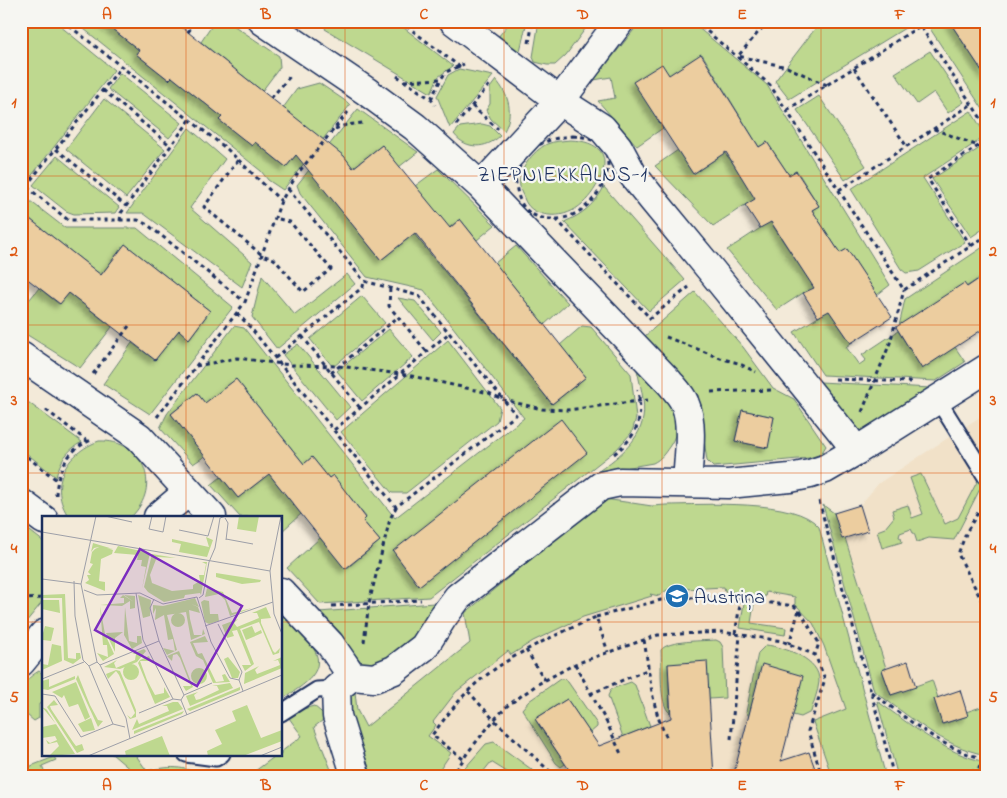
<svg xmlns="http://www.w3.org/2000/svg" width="1007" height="798" viewBox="0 0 1007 798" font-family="'Indie Flower',sans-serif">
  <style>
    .built { fill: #f1e1c8 }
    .green { fill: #bed88f; stroke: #6c8476; fill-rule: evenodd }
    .building { fill: #eccd9f; stroke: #1b2f5e; filter: url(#shadow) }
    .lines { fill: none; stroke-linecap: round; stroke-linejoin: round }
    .lane-casing { stroke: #1b2f5e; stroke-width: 19 }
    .street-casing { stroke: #1b2f5e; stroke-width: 31 }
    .path { stroke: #1b2f5e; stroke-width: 3; stroke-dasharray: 4 4; stroke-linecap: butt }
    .lane { stroke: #f6f6f2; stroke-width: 15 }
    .street { stroke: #f6f6f2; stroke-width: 28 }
    .grid { fill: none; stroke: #de5710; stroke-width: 1; stroke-opacity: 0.55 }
    .labels { text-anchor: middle; stroke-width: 4.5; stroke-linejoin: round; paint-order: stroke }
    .poi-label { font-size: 20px; fill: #1b2f5e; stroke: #f6f6f2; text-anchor: start }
    .neighbourhood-label { font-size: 21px; letter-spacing: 1px; fill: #1b2f5e; stroke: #f6f6f2 }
    .inset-road { fill: none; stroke: #9d9fa8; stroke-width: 1 }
    .view { fill: #7b2cbf; fill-opacity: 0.15; stroke: #7b2cbf; stroke-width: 2.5 }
    .inset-edge { fill: none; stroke: #1b2f5e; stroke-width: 2.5 }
    .neatline { fill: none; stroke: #de5710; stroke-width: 2 }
    .grid-label { font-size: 16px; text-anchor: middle; font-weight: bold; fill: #de5710 }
  </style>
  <defs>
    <filter id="shadow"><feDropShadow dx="-4.5" dy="4.5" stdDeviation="2.5" flood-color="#0004"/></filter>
  </defs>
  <rect width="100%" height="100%" fill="#f3ead9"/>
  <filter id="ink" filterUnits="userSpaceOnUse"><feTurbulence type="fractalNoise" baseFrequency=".02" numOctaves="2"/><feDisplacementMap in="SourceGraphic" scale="10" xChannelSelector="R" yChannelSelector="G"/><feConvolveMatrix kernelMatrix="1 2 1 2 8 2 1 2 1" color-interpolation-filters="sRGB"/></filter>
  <g filter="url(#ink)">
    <path class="built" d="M 986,413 L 986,711 L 984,706 L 968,716 L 942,724 L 934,698 L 937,698 L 916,685 L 916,687 L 891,695 L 882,670 L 886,668 L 845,538 L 834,513 L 860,505 L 879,483 Z
      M 643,505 L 804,526 L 877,777 L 376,777 L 365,727 Z"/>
    <path class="green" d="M 21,21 L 54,21 L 114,70 L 29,179 L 21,173 Z
      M 74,21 L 102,21 L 139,50 L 136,54 L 169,80 L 172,77 L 222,117 L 220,120 L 252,146 L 255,142 L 286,167 L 314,133 L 283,108 L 297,89 L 319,83 L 347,102 L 350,105 L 283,190 L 268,180 L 261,171 Z
      M 215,21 L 227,21 L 279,56 L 280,67 L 262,91 L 201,42 Z
      M 329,21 L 395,21 L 453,66 L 438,77 L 431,93 L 325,29 Z
      M 511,21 L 527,21 L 520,51 L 518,53 L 498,37 Z
      M 539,21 L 591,21 L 566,55 L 555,65 L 547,65 L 535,62 L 533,57 Z
      M 641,21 L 690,21 L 767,85 L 890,285 L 877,295 L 847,249 L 840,253 L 812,210 L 819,206 L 797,171 L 789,175 L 767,142 L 759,147 L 702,54 L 673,73 L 663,128 L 637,146 L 598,101 L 615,98 L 611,77 L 594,80 Z
      M 821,21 L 906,21 L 910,25 L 789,99 L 775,81 Z
      M 925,21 L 949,21 L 986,77 L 986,114 Z
      M 930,51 L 964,102 L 948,113 L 934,92 L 917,104 L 895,73 Z
      M 459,69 L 493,76 L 450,128 L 437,96 L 448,75 Z
      M 120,73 L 182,123 L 169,138 L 108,89 Z
      M 496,80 C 509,95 514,113 504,131 L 491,119 L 486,110 L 490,104 L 490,88 Z
      M 819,96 L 866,166 L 845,180 L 797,110 Z
      M 104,99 L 165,149 L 126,198 L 66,149 Z
      M 358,109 L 418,152 L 399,167 L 382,145 L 353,168 L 343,155 L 315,177 L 381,260 L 414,234 L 552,404 L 586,377 L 560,345 L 582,326 L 591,327 L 631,374 L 636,418 L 632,432 L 617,449 L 429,597 L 320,604 L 287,568 L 320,538 L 346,569 L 380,541 L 363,521 L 366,517 L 333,476 L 329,478 L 312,457 L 304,464 L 236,379 L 210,400 L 208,407 L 197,393 L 171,414 L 205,456 L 193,464 L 160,428 L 167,414 L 234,326 L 244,328 L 395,518 L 524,418 L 424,290 L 367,277 L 300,193 L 297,185 Z
      M 971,111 L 986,136 L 923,178 L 965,242 L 919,271 L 906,273 L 901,269 L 851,189 Z
      M 482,124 L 490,126 L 500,136 C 486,149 466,150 454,134 L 460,127 Z
      M 189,128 L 225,159 L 190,208 L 252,262 L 242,287 L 143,213 L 127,213 Z
      M 570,140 C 599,141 613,155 598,183 C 587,204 568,220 543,214 C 534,212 527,207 524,198 C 523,195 520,191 520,187 C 517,171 533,151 547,144 C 554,141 562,141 570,140 Z
      M 986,144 L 986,227 L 971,237 L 932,179 Z
      M 678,150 L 693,174 L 720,156 L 722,150 L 733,163 L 756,200 L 748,205 L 747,204 L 745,205 L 713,226 L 655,166 Z
      M 57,156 L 119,207 L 115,213 L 74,214 L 66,211 L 33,185 Z
      M 438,169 L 495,225 L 477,240 L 460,219 L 449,228 L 415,186 Z
      M 604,187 L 685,280 L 649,311 L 564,222 C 582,215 595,204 604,187 Z
      M 21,194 L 65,228 L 137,228 L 233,307 L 150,414 L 103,384 L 132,343 L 155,360 L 179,330 L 189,339 L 210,311 L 125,244 L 101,275 L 21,212 Z
      M 769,220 L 815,289 L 803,293 L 777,310 L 727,250 L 762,227 Z
      M 986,245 L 986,274 L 898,331 L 922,368 L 955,347 L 965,362 L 936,381 L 823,375 L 794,332 L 820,316 L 827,308 L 851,343 L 846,347 L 859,365 L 866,360 L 862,355 L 898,331 L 905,299 Z
      M 516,246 L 568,303 L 544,325 L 495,263 Z
      M 347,274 L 355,284 L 277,349 L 252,317 L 262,276 L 295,315 Z
      M 39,288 L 59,304 L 69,293 L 112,327 L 80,368 L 21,331 L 21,310 Z
      M 695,292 L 743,347 L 773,388 L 794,399 L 826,446 L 821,454 L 809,458 L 713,467 L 707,461 L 698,395 L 645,336 ZM 742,410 L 774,417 L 767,448 L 735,441 Z
      M 362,296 L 385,323 L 333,367 L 310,339 Z
      M 398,298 L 415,301 L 441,332 L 433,340 Z
      M 389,329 L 413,357 L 362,401 L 337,371 Z
      M 448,340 L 500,408 L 497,421 L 406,493 L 392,493 L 341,432 Z
      M 298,344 L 350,407 L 336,420 L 283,355 Z
      M 636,365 C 656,386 692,415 669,447 C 664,454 661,459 653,463 L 596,473 C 615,459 639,443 643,418 C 646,402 639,381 636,365 Z
      M 820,382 L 931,388 L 865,430 C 859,431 855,431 850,427 Z
      M 21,397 L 82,442 C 67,450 60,461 56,477 L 21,449 Z
      M 99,441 C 143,439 163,486 131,517 L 69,517 C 47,486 66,453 99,441 Z
      M 266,470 L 301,514 L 281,532 L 281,517 L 240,517 L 211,485 L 221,477 L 238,498 L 265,477 Z
      M 921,474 L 945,524 L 958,518 L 978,480 L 982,485 L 954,540 L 929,538 L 917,542 L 914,533 L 913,533 L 911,529 L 900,533 L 899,537 L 901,538 L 902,542 L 882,548 L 877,531 L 885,528 L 894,517 L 892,510 L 908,505 L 912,518 L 923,514 L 910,478 Z
      M 605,499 L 652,506 L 666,505 C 702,505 797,498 819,527 L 886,777 L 832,777 L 813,722 L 846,709 L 824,646 L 813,623 L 795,604 L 795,597 L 766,592 L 765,597 L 725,591 L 724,587 L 667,590 L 659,596 L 650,594 L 652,596 L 583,617 L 533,641 L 511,655 L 508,651 L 456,692 L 433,722 L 436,725 L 428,736 L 451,753 L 435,777 L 372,777 L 349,709 L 350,697 L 355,692 L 357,710 L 366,727 L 470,643 L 465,613 Z
      M 823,505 L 834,513 L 845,538 L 886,668 L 882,670 L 891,695 L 932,680 L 938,698 L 934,699 L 943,724 L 967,716 L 966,712 L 984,706 L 986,711 L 986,755 C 943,747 908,715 874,691 Z
      M 21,524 L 44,542 L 44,600 L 21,628 Z
      M 434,603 L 417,639 L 381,664 L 364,665 L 319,612 Z
      M 744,603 L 754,604 L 751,623 L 786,628 L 785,635 L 740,628 Z
      M 281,610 L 314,649 C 328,674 298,688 281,700 Z
      M 716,640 L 720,642 L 723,647 L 725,698 L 709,699 L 668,664 L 670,713 C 658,704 662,665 661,650 C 668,640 704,641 716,640 Z
      M 766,645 C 784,647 821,659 819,682 C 818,692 813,703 811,712 L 801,717 L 793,715 L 762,665 L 749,716 L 746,712 L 758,653 Z
      M 39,671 L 44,675 L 44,703 L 39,704 L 39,718 L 34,721 L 21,710 C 21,690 20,682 39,671 Z
      M 560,679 L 564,679 L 568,682 L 597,724 L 597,727 L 590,733 L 567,699 L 535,719 L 565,764 L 561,767 L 556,763 L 522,709 L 529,701 Z
      M 631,682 L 635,685 L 650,726 L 623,737 L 608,696 L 611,689 Z
      M 877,701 C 910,724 945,754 986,762 L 986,777 L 898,777 Z
      M 314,706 L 327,717 L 314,727 L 334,777 L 247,777 L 278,754 L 281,754 L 281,752 L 302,736 L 289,718 L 303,709 Z
      M 494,742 L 531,769 L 535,774 L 534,777 L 515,777 L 491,762 L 479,777 L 460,777 L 465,768 L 486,744 Z
      M 112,754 L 135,754 L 147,771 C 169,766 184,765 203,777 L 139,777 Z
      M 54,757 L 56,760 L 42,766 L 46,777 L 24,777 L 31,766 Z"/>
    <path class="building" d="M 102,21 L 174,21 L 344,156 L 353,168 L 382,145 L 450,228 L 460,219 L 586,377 L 552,404 L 415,233 L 381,260 L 296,155 L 286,167 L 255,142 L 252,146 L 219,120 L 222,117 L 172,77 L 169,80 L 136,54 L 139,50 Z
      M 949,21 L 986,21 L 986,77 Z
      M 701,54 L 759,147 L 767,142 L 789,175 L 796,171 L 819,206 L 812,210 L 840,253 L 847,249 L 892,317 L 851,343 L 829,311 L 818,317 L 803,293 L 814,288 L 771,222 L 760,228 L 745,205 L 755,199 L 726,152 L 693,174 L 633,82 L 662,64 L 669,75 Z
      M 21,212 L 101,275 L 125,244 L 210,311 L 189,339 L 179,330 L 155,360 L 69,293 L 60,304 L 21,274 Z
      M 986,274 L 986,327 L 922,369 L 896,327 L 964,283 L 967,287 Z
      M 236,379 L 304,464 L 312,457 L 329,478 L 333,475 L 366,518 L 363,521 L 380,541 L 345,569 L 269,474 L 238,498 L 171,414 L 197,393 L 205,403 Z
      M 742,410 L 774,417 L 768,448 L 735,441 Z
      M 561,419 L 587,453 L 419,586 L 393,551 Z
      M 860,505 L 868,531 L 842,539 L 834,513 Z
      M 707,661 L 714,777 L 574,777 L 535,719 L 567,699 L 599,746 L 671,718 L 668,664 Z
      M 908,661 L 916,687 L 891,695 L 882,670 Z
      M 762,664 L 803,676 L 781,761 L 809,752 L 818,777 L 733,777 Z
      M 960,690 L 968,716 L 942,724 L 934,699 Z"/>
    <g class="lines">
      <g class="lane-casing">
        <path id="lane" d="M 938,400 L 986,477
          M 281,713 L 317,690 L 336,689
          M 186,754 L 216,758 L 222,754"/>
      </g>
      <g class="street-casing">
        <path id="street" d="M 263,21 L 366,91 L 415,127 L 481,186 L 669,382 C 675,389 682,396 685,404 C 694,424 688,462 687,483
          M 454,21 L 560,101 L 602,128 L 618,147 L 633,175 L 653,200 L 710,269 L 846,437 L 856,451
          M 481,186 L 560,101 L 620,21
          M 21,356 L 139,437 L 212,517
          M 21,503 L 44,520
          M 158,517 L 188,492
          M 281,592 L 330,644 L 352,676 L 374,678 L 394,670 L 424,647 L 443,617 L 458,597 L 601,486 L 620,482 L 728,484 L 790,478 L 810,474 L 825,469 L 856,451 L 986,369
          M 21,662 L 44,634
          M 352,676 L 336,689 L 337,716 L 356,777"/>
      </g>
      <path class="path" d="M 63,21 L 227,149 L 281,201
        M 400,21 L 460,67
        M 695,21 L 770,85 L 904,290 L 986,236
        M 768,21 L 738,56 L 787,67 L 827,85
        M 917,21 L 986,126
        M 188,32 L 196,21
        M 529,43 L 533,21
        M 854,68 L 907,147
        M 397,76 L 431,99 L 435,105
        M 404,81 L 441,79
        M 103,90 L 171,146
        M 271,98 L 292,74
        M 431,99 L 441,79 L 446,72 L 464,64
        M 472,106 L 498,129
        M 787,110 L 920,26
        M 456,125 L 490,84
        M 335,129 L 346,125 L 363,123
        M 934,129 L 986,149
        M 573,136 C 639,139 599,219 555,219 C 533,219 521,211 517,190 C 516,185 515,179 516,174 C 518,167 524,161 528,155 C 532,150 537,145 543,143 C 552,138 563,137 573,136 Z
        M 56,149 L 126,206
        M 238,160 L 204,207 L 262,255 L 274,259 L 303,292 L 331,269 L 290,222 L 275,218
        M 21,182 L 68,220 L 138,220 L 148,225 L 245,302
        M 26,186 L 121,67
        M 839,190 L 972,104
        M 556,219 L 650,318
        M 120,221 L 121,213 L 190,120
        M 971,246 L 928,179 L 986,141
        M 21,287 L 27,279
        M 390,288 L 389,306 L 427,352
        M 237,313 L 250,327 L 396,507 L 516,415 L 419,296 L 364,281 L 288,189
        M 649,319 L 689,287
        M 302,336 L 360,408
        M 666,337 L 723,359 L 738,363 L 756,372
        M 275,358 L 363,287 L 364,281
        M 196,366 L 237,358 L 290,365 L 339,366 L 407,375 L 489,393 L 504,400 L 542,409 L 567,410 L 648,400
        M 331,373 L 398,317
        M 93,374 L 129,326
        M 835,379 L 912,382
        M 711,392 L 772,390
        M 46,410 L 87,441
        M 862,412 L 890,343 L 904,290
        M 157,417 L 245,302 L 281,201 L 298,173 L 348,112
        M 986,417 L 983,419 L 986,424
        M 334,430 L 449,333
        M 21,452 L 58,481
        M 614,454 C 638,435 643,420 638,390
        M 56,495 C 57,471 68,448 92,440
        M 986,499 L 967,531 L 958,554 L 986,609
        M 819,501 L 894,777
        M 21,553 L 23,579 L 21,599
        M 21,599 L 44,598
        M 332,606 L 421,600
        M 800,611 L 819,643 L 815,655
        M 596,617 L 661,600 L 718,596 L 794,606 L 799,610 L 789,644
        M 735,634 L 741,599
        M 644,640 C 650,674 651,709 668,740
        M 364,642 L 369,603 L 390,519 L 396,507
        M 526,650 L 545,680
        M 575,664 L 607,723 L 622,756
        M 468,691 L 494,720 L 556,777
        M 871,692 C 906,717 942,750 986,759
        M 590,694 L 649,669
        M 731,739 L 740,635
        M 463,759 L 432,735 C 443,721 454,706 466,693 C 502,657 550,638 596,617 L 608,652
        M 452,777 L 468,752 L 494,720 L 507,706 L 538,684 L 575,664 L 658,635 L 722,632 L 782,641 L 815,655 L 825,679 L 808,731 L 822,777
        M 964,777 L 986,763"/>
      <use href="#lane" class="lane"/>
      <use href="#street" class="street"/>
    </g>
  </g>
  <path class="grid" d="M 186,21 L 186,517M 345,21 L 345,777M 504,21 L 504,777M 662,21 L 662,777M 821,21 L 821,777M 21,176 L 986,176M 21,325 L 986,325M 21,473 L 986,473M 21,622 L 44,622M 281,622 L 986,622M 186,754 L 186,777"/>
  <defs>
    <g id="school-disc" transform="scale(1.25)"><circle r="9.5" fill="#1f6fb2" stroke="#f6f6f2"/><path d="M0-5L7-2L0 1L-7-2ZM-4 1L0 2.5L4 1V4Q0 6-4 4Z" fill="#fff"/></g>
  </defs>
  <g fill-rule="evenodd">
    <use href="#school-disc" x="677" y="596"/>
  </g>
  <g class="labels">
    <g class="poi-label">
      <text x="694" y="603">Austriņa</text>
    </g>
    <g class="neighbourhood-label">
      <text x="563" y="181">ZIEPNIEKKALNS-1</text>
    </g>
  </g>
  <g transform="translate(42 516)">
    <rect width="240" height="240" fill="#f3ead9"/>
    <path d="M 197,0 L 217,0 L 214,16 L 195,13 ZM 164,21 L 171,24 L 165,41 L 137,36 L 139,28 L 130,26 L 130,23 L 167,31 ZM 51,27 L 71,33 L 65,32 L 71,34 L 70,38 L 59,43 L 57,65 L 63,66 L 63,75 L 43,67 L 47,64 L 45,59 L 49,59 L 46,56 L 51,48 L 48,47 L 50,36 L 53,33 L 55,36 L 53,33 L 57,31 L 52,32 L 49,36 ZM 76,30 L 108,37 L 100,73 L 104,51 L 99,50 L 100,44 L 95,44 L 96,39 L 72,37 ZM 110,38 L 134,42 L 115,41 L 108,59 L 110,67 L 130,75 L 151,73 L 151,69 L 158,65 L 157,59 L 162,59 L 164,48 L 160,46 L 165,46 L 159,79 L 158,77 L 143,79 L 142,82 L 122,86 L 106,76 L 102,71 ZM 174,57 L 219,64 L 218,66 L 200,68 L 174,61 ZM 165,72 L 181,76 L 190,97 L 210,92 L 188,100 L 183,84 L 177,78 L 163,81 ZM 23,78 L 26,142 L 34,143 L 34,137 L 38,137 L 39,142 L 31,148 L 22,144 L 20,82 L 0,82 L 0,79 ZM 81,79 L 92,86 L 82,79 L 93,80 L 93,92 L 88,93 L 88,85 L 80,90 L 58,89 L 82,87 L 82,82 L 78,82 ZM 96,79 L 109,84 L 108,100 L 101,102 ZM 153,82 L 157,91 L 149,88 L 156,91 L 158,97 L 147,94 L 148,103 L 152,119 L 160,119 L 161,113 L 163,118 L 149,124 L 144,96 L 125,99 L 135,134 L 125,139 L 121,132 L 133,135 L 131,123 L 126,124 L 122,99 L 113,104 L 114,92 L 111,98 L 111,89 L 121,90 ZM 1,84 L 17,84 L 18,97 L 0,93 ZM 162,84 L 167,85 L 168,98 L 176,98 L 177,105 L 167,108 L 163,106 L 159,86 ZM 58,90 L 63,118 L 72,138 L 61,145 L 55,137 L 66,141 L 65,129 L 61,129 ZM 83,91 L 87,125 L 95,127 L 95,120 L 99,120 L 100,127 L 90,133 L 82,119 ZM 224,91 L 229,102 L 219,103 L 219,107 L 231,135 L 233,137 L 238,132 L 237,137 L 231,139 L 217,106 L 198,113 L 212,148 L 203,155 L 200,149 L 209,149 L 195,114 L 190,115 L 192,120 L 185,122 L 180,109 L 196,103 L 192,107 L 195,111 L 217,102 L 215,97 L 210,97 ZM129 104a7 7 0 1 1 14 0a7 7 0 1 1-14 0ZM 0,109 L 1,117 L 3,110 L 12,112 L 9,125 L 1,124 ZM 210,110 L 213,117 L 219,114 L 220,117 L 204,124 L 200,114 ZM 81,116 L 73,122 L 73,136 L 64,117 ZM 163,120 L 166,126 L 151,127 L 156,138 L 160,137 L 174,166 L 182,165 L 180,159 L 183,158 L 188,166 L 171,167 L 161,144 L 154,140 L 148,126 ZM 10,128 L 19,130 L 20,145 L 0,154 L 0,148 L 6,149 ZM 102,133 L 104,135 L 95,146 L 78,153 L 62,151 L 75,144 L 72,147 L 74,152 L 93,144 L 94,138 L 90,138 ZM 137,135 L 151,171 L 144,175 L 141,170 L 149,170 L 138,142 L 135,138 L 131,139 L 130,145 L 125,140 ZM 107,140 L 109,145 L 98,145 L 105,164 L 113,179 L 122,177 L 122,171 L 128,181 L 113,188 L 96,147 L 98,144 ZM 186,141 L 198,156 L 196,162 L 190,162 L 188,157 L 182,143 ZM 240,141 L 240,152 L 202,168 L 203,157 L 217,150 L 213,154 L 215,158 L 233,151 L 238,149 L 236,144 L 231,145 ZM81 156a8 8 0 1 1 16 0a8 8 0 1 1-16 0ZM149 160a8 8 0 1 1 16 0a8 8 0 1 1-16 0ZM 74,154 L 78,155 L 94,194 L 94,201 L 88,203 L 85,199 L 89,202 L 93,197 L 77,159 L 74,155 L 66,163 L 64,158 ZM 36,159 L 48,189 L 56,204 L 61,205 L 56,211 L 34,163 ZM 33,160 L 33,163 L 6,174 L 0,173 L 0,165 L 7,163 L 7,171 ZM 34,166 L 48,201 L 43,204 L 36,188 L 27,191 L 22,179 L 20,182 L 10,176 ZM 188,167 L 191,172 L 148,190 L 144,180 L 156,176 L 152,179 L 154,184 L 158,183 L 177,174 L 175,170 L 170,170 ZM 198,171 L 198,174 L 148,195 L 145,193 ZM 12,184 L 16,189 L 8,190 L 9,193 L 31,226 L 34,230 L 40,228 L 42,234 L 35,237 L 5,191 ZM 131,186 L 136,186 L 141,193 L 90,214 L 95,203 L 97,208 L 122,197 L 127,195 L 125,190 L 120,190 ZM 205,189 L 219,222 L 240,214 L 240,225 L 201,240 L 166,240 L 165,235 L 180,228 L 173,214 L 194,205 L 190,195 ZM 0,191 L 4,193 L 5,194 L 33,238 L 7,240 L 17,230 L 15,226 L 6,228 L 4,224 L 8,227 L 15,224 L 13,220 L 0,222 L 0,211 L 14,208 ZM 142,195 L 140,198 L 92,218 L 92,215 ZM 49,202 L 53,214 L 41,216 L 36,208 ZM 120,220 L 128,240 L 84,240 L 83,235 Z" fill="#bed88f"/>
    <path class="inset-road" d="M 63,0 L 90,6M 110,0 L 107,13 L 121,16 L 124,0M 239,0 L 228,55 L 232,98 L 240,118M 183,2 L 186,7 L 184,24M 137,14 L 166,20 L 172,0M 0,16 L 228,55M 184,23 L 211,28M 0,63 L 39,68 L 55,146M 32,65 L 33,100 L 41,144 L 47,150 L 55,146 L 58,149 L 84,202 L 88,223M 39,68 L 54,0M 42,74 L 55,79 L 98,77 L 121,88 L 155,81 L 169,126 L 188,162 L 197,164M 94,77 L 101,124 L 131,183 L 139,184M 157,82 L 161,79 L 167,46 L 173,32 L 178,2 L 184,0M 112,83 L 108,92 L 117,125 L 142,179 L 139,184 L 145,199M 176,108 L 200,156 L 197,164 L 201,175M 163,110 L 231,86M 58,149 L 117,125M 47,150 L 71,208M 0,163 L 42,146M 0,178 L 13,180 L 39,221 L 71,208 L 83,211M 142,179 L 170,167M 97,197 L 131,183M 46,240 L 240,159M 218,240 L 240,231"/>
    <path class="view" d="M 98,33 L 200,90 L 155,170 L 53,114 Z"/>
    <rect width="240" height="240" class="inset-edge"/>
  </g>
  <rect width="1007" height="798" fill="none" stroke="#f6f6f2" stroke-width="55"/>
  <rect x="28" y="28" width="952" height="742" class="neatline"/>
  <g class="grid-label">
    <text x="107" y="19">A</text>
    <text x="266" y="19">B</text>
    <text x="424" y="19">C</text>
    <text x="583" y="19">D</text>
    <text x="742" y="19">E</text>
    <text x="900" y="19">F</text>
    <text x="14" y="107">1</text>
    <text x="993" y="107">1</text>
    <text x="14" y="256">2</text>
    <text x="993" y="256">2</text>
    <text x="14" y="405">3</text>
    <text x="993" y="405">3</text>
    <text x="14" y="553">4</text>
    <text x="993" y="553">4</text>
    <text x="14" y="702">5</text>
    <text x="993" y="702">5</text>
    <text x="107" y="790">A</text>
    <text x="266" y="790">B</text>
    <text x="424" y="790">C</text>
    <text x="583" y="790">D</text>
    <text x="742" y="790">E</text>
    <text x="900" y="790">F</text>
  </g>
</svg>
